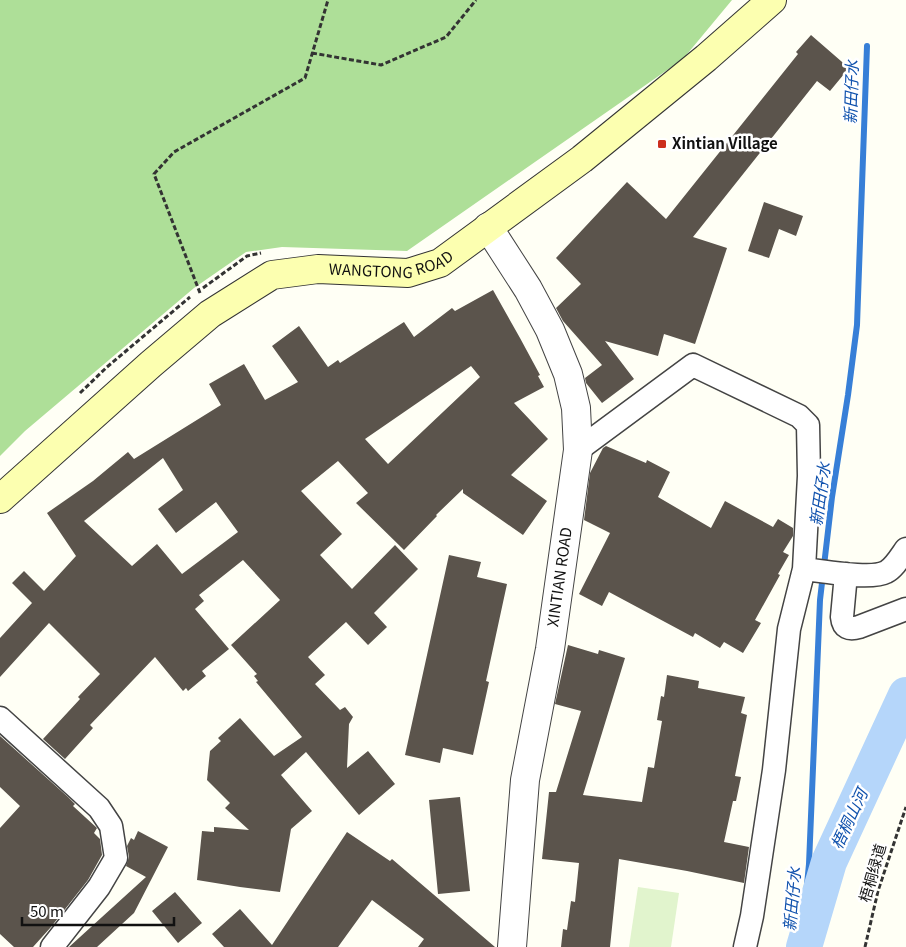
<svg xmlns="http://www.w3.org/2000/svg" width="906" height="947" viewBox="0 0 906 947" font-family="Georgia,'Noto Sans SC',serif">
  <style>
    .forest { fill: #aedf98 }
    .pitch { fill: #e1f4cd }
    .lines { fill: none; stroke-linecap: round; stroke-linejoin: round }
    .stream { stroke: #377fd7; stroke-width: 6 }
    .river { stroke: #b5d6fa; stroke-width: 36 }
    .building { fill: #5b544c; fill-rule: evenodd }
    .minor-casing { stroke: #444; stroke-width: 25 }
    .tertiary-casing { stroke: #444; stroke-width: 30 }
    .secondary-casing { stroke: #333; stroke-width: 30 }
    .path { stroke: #333; stroke-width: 3; stroke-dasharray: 5 2.5; stroke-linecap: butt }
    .minor { stroke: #fff; stroke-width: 22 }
    .tertiary { stroke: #fff; stroke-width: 28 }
    .secondary { stroke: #fcffb0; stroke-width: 28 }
    .poi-dot { fill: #cc2f1e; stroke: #fff; stroke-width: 2 }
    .labels { text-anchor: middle; stroke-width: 5; stroke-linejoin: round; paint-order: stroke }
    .poi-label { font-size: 15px; font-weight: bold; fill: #111; stroke: #fff; text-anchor: start }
    .street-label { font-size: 15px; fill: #111; stroke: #fff }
    .water-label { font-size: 16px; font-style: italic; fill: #0f51ad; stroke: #fff }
  </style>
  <rect width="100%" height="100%" fill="#fffff5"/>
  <path class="forest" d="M 0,0 L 732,0 L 683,59 L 407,251 L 282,247 L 246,252 L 194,288 L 25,431 L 0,456 Z"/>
  <path class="pitch" d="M 638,887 L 679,893 L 671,947 L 629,947 Z"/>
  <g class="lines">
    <path class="stream" d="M 801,947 L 809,864 L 820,600 L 832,497 L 848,395 L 857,325 L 867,46"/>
    <path class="river" d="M 804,947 L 829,862 L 906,695"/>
  </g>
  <path class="building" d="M 811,35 L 849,68 L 830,91 L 817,81 L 693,237 L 727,248 L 695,344 L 664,334 L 658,356 L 605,341 L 634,379 L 602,403 L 586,383 L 585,378 L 602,365 L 563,321 L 556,308 L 581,284 L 556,258 L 627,182 L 666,219 L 798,54 L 796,52 Z
    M 764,202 L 803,216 L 796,236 L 779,229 L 769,258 L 748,251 Z
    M 493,290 L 520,338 L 540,375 L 538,376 L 544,387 L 514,403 L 548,439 L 511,475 L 547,501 L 523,535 L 463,493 L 463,489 L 436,515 L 437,516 L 404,550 L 356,503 L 368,493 L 338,461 L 301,491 L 342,534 L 320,555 L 352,589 L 395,545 L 418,569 L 374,613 L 387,627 L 368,645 L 346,622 L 308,657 L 325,675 L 315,684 L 340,710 L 345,707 L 353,717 L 349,724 L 347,768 L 368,751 L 395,784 L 359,815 L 306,752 L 281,775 L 312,811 L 291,829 L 280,892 L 240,887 L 197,880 L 202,831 L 214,832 L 214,827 L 249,830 L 225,808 L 230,803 L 207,780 L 210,751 L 221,741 L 218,738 L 240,718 L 274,756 L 302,737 L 256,682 L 258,681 L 254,676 L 257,674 L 231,645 L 280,600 L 243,560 L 199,595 L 204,601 L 195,609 L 229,649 L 202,671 L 206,676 L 188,691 L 186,688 L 183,691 L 155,657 L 90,725 L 93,728 L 65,759 L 43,739 L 80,699 L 78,697 L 100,674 L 49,623 L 0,677 L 0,638 L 32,603 L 12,583 L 24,571 L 44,591 L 76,556 L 47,513 L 93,481 L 128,452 L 134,459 L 221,405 L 209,384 L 244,364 L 265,400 L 298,382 L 272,346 L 299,326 L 328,367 L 338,360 L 340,363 L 404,322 L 414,337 L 452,308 L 455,311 ZM 471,366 L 480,377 L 388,464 L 365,439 ZM 163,458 L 183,490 L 158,509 L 176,533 L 216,502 L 238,532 L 182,574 L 157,544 L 132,566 L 84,521 Z
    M 606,446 L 646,463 L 647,460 L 670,472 L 658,497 L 711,528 L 725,501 L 773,527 L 778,519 L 793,528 L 793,536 L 783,552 L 789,555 L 778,574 L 780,575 L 755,620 L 761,623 L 743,653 L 724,642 L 720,648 L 695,633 L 693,637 L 609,592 L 602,606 L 579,594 L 610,533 L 584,520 L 590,473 L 603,448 Z
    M 449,555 L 481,562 L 477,577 L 507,584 L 486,681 L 489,682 L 473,755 L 443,748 L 440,763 L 405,755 Z
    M 568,645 L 598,654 L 599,650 L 625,658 L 583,795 L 642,802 L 648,767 L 654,768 L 662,721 L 657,720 L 661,696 L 664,697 L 667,675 L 699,681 L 698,688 L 745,697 L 741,713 L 747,715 L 735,776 L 741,777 L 736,801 L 733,801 L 724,842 L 749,847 L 744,883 L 687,871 L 619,859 L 610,947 L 561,947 L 563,929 L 567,930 L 571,901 L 575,902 L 579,863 L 542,859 L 549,792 L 556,792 L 581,711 L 555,704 Z
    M 0,736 L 68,797 L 75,804 L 73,806 L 97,828 L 94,833 L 100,839 L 102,855 L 88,880 L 51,927 L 33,947 L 14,947 L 0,934 L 0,828 L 20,806 L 0,787 Z
    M 460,797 L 470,891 L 438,894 L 429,800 Z
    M 138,831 L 168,847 L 134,913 L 97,947 L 69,947 L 146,877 L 126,866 L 129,857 L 127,846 L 131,838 L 134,840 Z
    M 347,832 L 390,861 L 392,859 L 495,947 L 418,947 L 424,939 L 372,900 L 338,947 L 224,947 L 212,934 L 240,909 L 272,945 Z
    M 175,892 L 202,923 L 178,943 L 152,911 Z"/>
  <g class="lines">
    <g class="minor-casing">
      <path id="minor" d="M 578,450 L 693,365 L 799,416 L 808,425 L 809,476 L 804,569 L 789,629 L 774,770 L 752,916 L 745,947
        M 804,569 C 822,571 871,580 886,572 C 894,568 901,556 906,549
        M 846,574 L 842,617 C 843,628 849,630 859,627 L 906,609
        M 0,718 L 99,808 L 111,826 L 116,858 L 99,887 L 52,947"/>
    </g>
    <g class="tertiary-casing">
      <path id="tertiary" d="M 488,227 L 528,289 L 550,330 L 568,374 L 576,408 L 578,450 L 550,649 L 525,780 L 512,947"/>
    </g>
    <g class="secondary-casing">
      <g id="secondary">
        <path id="s1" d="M 0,499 L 151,364 L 210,314 L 272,275 L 318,269 L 408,273 L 440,263 L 582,159 L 706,58 L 772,0"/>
      </g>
    </g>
    <path class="path" d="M 312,53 L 381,65 L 446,37 L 476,0
      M 203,288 L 247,256 L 261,253
      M 200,293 L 154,174 L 174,152 L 305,78 L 328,0
      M 80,393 L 107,367 L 190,297
      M 865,947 L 878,891 L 906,807"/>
    <use href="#minor" class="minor"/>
    <use href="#tertiary" class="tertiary"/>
    <use href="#secondary" class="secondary"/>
  </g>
  <rect class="poi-dot" x="657" y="139" width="10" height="10" rx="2.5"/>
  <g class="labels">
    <g class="poi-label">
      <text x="672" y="149">Xintian Village</text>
    </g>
    <g class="street-label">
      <text dy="5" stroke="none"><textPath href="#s1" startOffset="474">WANGTONG ROAD</textPath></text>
      <text transform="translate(560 577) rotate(-82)" y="5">XINTIAN ROAD</text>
      <text transform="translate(873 873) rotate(-74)" y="5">梧桐绿道</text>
    </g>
    <g class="water-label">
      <text transform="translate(851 92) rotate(-88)" y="6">新田仔水</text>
      <text transform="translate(820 494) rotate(-82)" y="6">新田仔水</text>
      <text transform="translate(849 819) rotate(-65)" y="6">梧桐山河</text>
      <text transform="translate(792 899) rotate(-85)" y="6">新田仔水</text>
    </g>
  </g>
  <path d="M22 917v8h152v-8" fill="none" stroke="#111111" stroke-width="2.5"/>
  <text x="30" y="917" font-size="15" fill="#111111" stroke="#ffffff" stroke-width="4" paint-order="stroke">50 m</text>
</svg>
